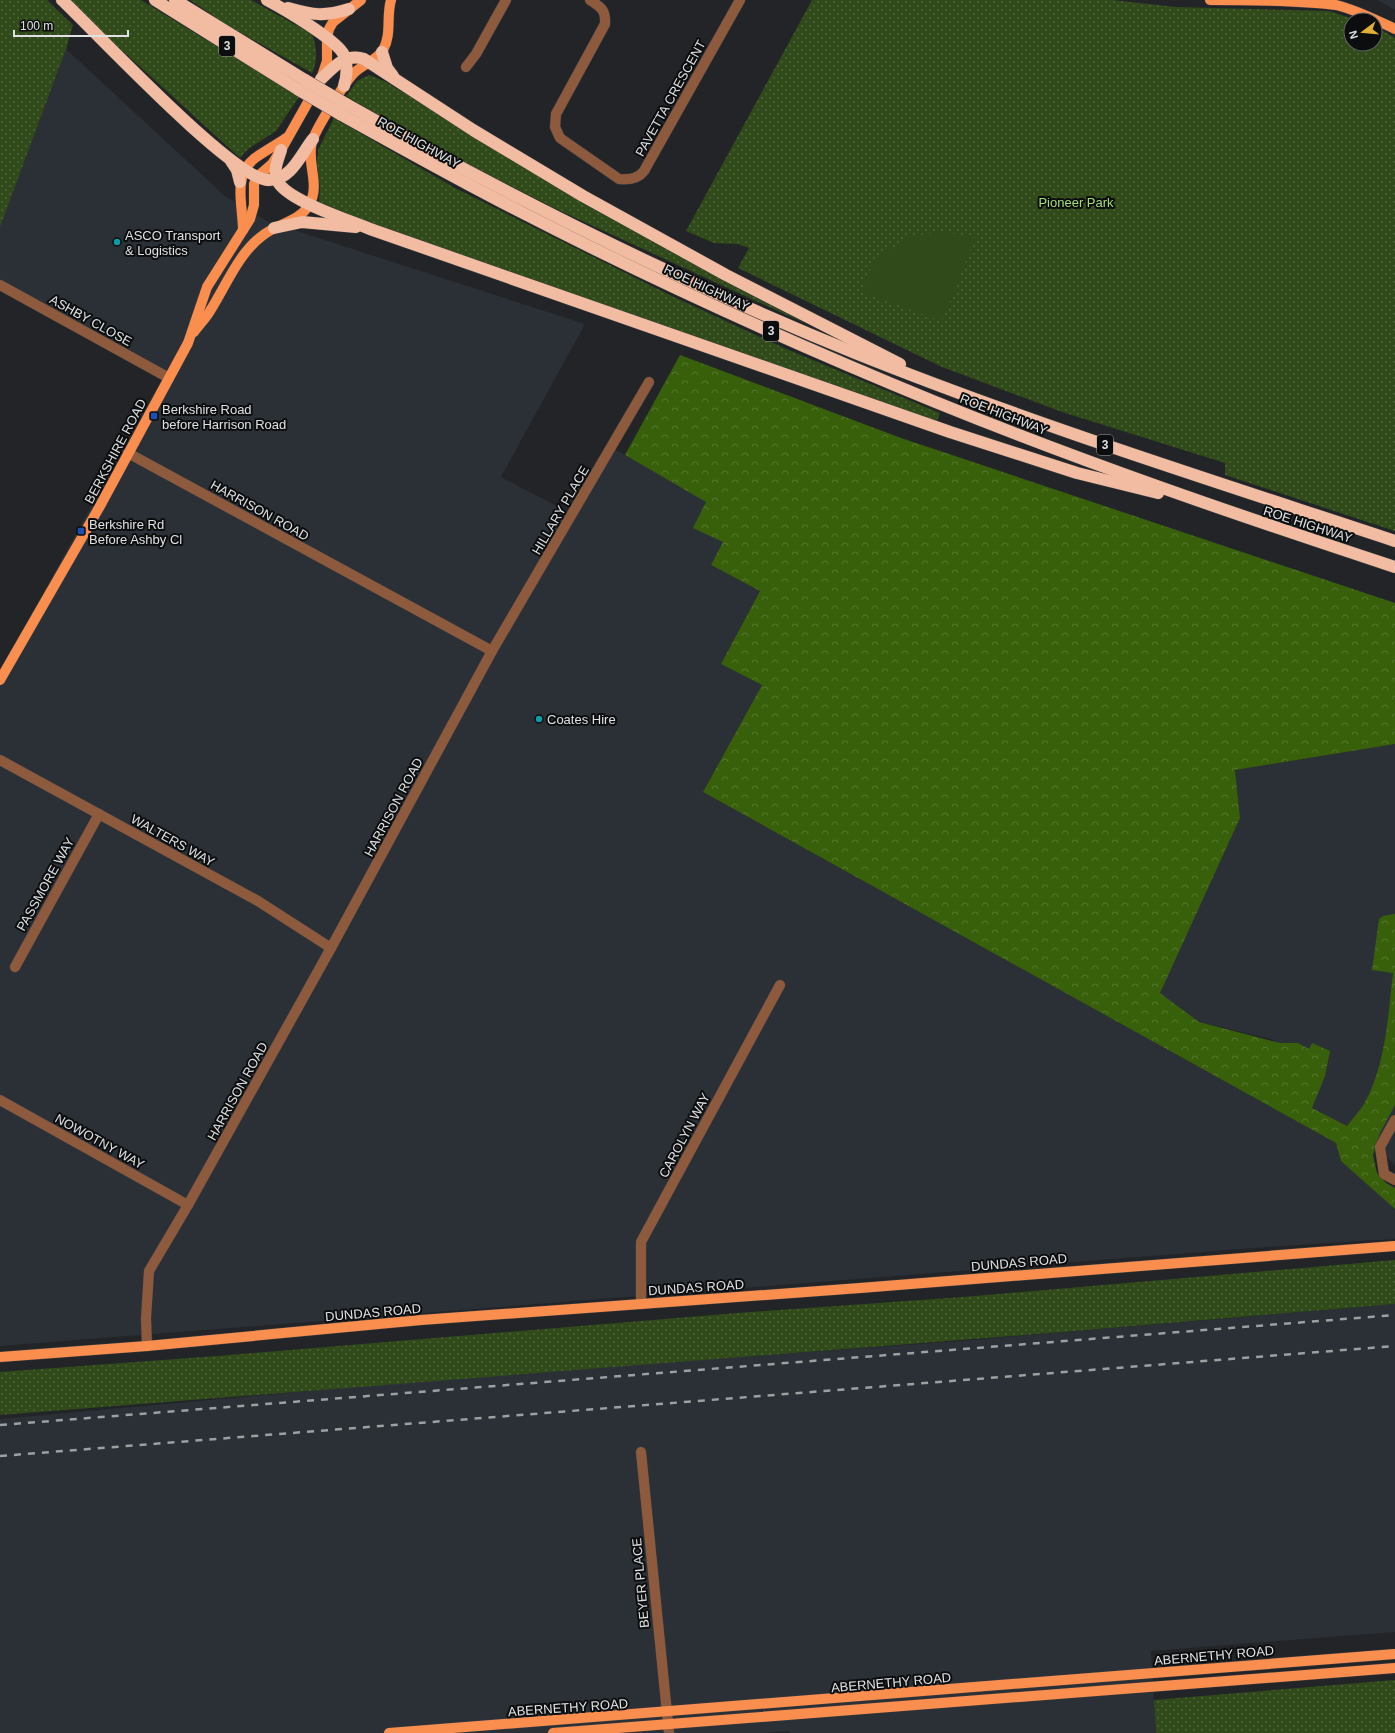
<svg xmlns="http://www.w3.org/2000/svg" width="1395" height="1733" font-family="Arial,sans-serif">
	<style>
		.built { fill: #2a3036 }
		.grass { fill: url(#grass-dots) }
		.forest { fill: url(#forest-crowns) }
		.garden { fill: #304a1a }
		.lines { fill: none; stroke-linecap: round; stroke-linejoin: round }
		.minor-casing { stroke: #3c3e41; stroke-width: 11 }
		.major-casing { stroke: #3c3e41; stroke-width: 11 }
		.highway-casing { stroke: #3c3e41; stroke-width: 13 }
		.minor { stroke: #8e5a3e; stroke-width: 10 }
		.major { stroke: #f98e4f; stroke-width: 10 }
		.highway { stroke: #f1bca1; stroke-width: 12 }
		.rail { stroke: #9d9fa1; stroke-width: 2.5; stroke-dasharray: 7 7; stroke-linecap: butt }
		.highway-bridge-casing { stroke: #3c3e41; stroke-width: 13; stroke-linecap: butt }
		.highway-bridge { stroke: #f1bca1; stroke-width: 12 }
		.culture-dot { fill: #0f9aa8; stroke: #0c0d0e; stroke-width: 1.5 }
		.transit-dot { fill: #1a4fb4; stroke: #0c0d0e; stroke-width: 1.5 }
		.labels { text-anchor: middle; stroke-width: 4; stroke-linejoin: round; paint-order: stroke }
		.shield { fill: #0c0d0e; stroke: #a0a1a2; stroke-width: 1 }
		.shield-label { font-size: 12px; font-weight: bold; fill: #dfe1e2 }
		.street-label { font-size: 13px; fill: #dfe1e2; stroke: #0c0d0e }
		.park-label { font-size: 13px; fill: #a2dd74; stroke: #0c0d0e }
		.poi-label { font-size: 13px; fill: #dfe1e2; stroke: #0c0d0e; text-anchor: start }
	</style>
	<defs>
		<pattern id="grass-dots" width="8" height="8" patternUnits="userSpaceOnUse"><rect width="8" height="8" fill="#304a1a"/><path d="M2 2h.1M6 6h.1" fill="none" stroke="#4e643b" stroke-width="1.8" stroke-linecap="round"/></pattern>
		<pattern id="forest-crowns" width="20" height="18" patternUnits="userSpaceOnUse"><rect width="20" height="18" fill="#38600b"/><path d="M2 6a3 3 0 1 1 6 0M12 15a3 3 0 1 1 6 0" fill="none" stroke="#54762e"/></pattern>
	</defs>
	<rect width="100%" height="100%" fill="#222427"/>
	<!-- built -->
	<g class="built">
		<polygon points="1377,0 1395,0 1395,10"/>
		<polygon points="66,49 225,196 269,222 585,324 501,477 572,514 611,447 707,502 723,542 711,565 760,591 721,664 762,685 703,792 1336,1143 1341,1161 1395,1193 1395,1239 1267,1247 0,1346 0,671 164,375 0,286 0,226"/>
		<polygon points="1395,744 1395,1166 1366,1136 1312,1108 1325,1076 1271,1039 1199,1022 1159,993 1240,818 1235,770"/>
		<polygon points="1395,1304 1395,1632 1151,1651 1156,1733 790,1733 789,1731 764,1733 0,1733 0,1419 451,1378 960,1341"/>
	</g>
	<!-- grass -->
	<g class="grass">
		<polygon points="0,0 47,0 73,25 66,49 0,227"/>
		<polygon points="67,0 141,0 299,97 276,131 248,149 240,158"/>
		<path d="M190,0H251L312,34C317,47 318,61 312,73L227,25Z"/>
		<polygon points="812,0 1112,0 1176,7 1329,11 1356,20 1351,20 1351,44 1375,44 1375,26 1395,38 1395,531 1225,475 1225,463 1062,412 942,367 738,268 749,248 738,244 714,243 686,231"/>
		<polygon points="369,75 384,81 673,252 806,324 554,208 432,146 346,96 357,81"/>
		<polygon points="334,118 455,188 674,297 784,348 940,413 936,424 373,224 319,202 320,187 317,165 318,150"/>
		<polygon points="1395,1260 1395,1304 1063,1332 0,1415 0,1372 217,1356 737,1313 963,1297"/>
		<polygon points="1395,1680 1395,1733 1156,1733 1154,1700"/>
	</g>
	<!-- forest -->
	<path class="forest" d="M680,355L901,438L1395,603V744L1235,770L1240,818L1160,993L1199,1022L1280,1043H1298L1309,1049L1312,1043L1330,1051L1325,1076L1312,1108L1347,1126C1352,1119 1359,1112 1364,1104C1386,1065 1388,1016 1393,973L1372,970L1379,919L1383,916L1395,914V1105L1380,1133L1373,1155L1377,1173L1386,1183L1395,1188V1209L1341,1161L1336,1143L703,792L762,685L721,664L760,591L711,565L723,542L693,528L706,502L625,455Z"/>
	<!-- garden -->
	<polygon class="garden" points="945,232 975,238 944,317 939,320 861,292 871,268 887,251 912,236"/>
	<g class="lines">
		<!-- minor casing -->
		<g class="minor-casing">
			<g id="minor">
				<path d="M590,0C601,7 606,10 605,24L556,114L555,127L560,138L619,179C628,180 638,179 644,171L740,0"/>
				<polyline points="466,67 476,54 506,0"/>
				<polyline points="0,285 169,378"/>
				<polyline points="128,453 492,651 331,948 188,1205 149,1271 146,1318 147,1346"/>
				<polyline points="492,651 649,382"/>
				<polyline points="0,760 258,901 331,948"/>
				<polyline points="15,967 99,814"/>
				<polyline points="0,1100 188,1205"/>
				<polyline points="1395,1120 1380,1147 1384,1174 1395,1180"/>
				<polyline points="641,1304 641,1242 780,985"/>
				<polyline points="641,1452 669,1733"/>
			</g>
		</g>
		<!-- major casing -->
		<g class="major-casing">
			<g id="major">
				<path d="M1210,0C1249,0 1298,0 1336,5C1357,10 1376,20 1395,29"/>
				<path d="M243,230C243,205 232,176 255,158C265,151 276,145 286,138"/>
				<path d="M194,332C199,325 206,318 210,311C226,286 238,254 262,236C276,224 299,222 309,205C321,185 306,163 312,142C315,130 345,82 354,73C362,65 377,60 383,50C392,34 386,17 391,0"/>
				<polyline points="0,680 100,506 188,343 207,287 250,219 254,205 254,184 257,177 272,164 281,150 321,79 327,61 327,38 329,29 333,22 361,0"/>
				<polyline points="0,1357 147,1346 421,1320 860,1288 1395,1246"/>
				<polyline points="389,1733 1395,1654"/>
				<polyline points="553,1733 1395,1668"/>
			</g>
		</g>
		<!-- highway casing -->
		<g class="highway-casing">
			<g id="highway">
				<path d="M62,0C95,31 233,179 268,180C291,181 301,154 313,139"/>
				<polyline points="155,0 299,90"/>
				<polyline points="175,0 305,80"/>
				<path d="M267,0C284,9 337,40 344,55C348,65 347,76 344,86"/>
				<path d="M288,8C313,15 324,17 349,9"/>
				<polyline points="382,52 387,68 393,76"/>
				<path d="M321,79C334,67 345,53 364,59L473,130L583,196L726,275L900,364"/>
				<path d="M346,104C510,197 680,282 855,353C1032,424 1214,481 1395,541"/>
				<path d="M340,114C401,148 462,182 523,213C657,282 794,344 933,401C1085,463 1240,516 1395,567"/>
				<path d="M281,150C278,160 273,170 277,180C285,200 349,220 370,229L950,432L1077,473L1158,493"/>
				<polyline points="231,161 237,170 240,182"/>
				<polyline points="274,228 302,222 356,227"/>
			</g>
		</g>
		<!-- minor -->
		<use href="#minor" class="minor"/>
		<!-- major -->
		<use href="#major" class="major"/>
		<!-- highway -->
		<use href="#highway" class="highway"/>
		<!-- rail -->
		<g class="rail">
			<polyline points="0,1425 1395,1315"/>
			<polyline points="0,1456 1395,1346"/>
		</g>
		<!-- highway-bridge casing -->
		<g class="highway-bridge-casing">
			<g id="highway-bridge">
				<polyline points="305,80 346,104"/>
				<polyline points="299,90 340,114"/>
			</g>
		</g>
		<!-- highway-bridge -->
		<use href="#highway-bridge" class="highway-bridge"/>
	</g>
	<!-- markers -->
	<g class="culture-dot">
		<circle cx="117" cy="242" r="4"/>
		<circle cx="539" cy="719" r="4"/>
	</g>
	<g class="transit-dot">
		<rect x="150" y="412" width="8" height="8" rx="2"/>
		<rect x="77" y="527" width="8" height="8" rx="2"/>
	</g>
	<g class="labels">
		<!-- shield labels -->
		<g class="shield">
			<rect x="219" y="36" width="16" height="20" rx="3"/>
			<rect x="763" y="321" width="16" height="20" rx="3"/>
			<rect x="1097" y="435" width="16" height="20" rx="3"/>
		</g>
		<g class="shield-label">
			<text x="227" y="50">3</text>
			<text x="771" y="335">3</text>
			<text x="1105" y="449">3</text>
		</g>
		<!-- street labels -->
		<g class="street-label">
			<text transform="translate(670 98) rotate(-61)" y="5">PAVETTA CRESCENT</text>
			<text transform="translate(419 142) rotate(29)" y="5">ROE HIGHWAY</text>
			<text transform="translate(707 287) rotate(25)" y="5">ROE HIGHWAY</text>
			<text transform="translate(91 320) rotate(29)" y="5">ASHBY CLOSE</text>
			<text transform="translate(1004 414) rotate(21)" y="5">ROE HIGHWAY</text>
			<text transform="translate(115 451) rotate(-62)" y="5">BERKSHIRE ROAD</text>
			<text transform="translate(260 510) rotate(29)" y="5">HARRISON ROAD</text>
			<text transform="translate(560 510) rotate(-60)" y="5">HILLARY PLACE</text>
			<text transform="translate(1308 524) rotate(18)" y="5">ROE HIGHWAY</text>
			<text transform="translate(393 807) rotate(-62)" y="5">HARRISON ROAD</text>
			<text transform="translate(173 840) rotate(29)" y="5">WALTERS WAY</text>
			<text transform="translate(45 884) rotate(-61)" y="5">PASSMORE WAY</text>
			<text transform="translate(237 1091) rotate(-61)" y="5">HARRISON ROAD</text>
			<text transform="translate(684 1135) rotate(-62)" y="5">CAROLYN WAY</text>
			<text transform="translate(100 1141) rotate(29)" y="5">NOWOTNY WAY</text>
			<text transform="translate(1019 1262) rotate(-5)" y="5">DUNDAS ROAD</text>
			<text transform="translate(696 1287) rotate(-4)" y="5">DUNDAS ROAD</text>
			<text transform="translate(373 1312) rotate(-5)" y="5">DUNDAS ROAD</text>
			<text transform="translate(640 1583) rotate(-95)" y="5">BEYER PLACE</text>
			<text transform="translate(1214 1655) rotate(-5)" y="5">ABERNETHY ROAD</text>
			<text transform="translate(891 1682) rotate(-5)" y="5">ABERNETHY ROAD</text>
			<text transform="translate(568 1707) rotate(-4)" y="5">ABERNETHY ROAD</text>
		</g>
		<!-- park labels -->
		<g class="park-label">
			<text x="1076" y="207">Pioneer Park</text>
		</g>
		<!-- poi labels -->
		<g class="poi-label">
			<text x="125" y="240">ASCO Transport<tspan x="125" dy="15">&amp; Logistics</tspan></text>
			<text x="162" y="414">Berkshire Road<tspan x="162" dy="15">before Harrison Road</tspan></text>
			<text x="89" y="529">Berkshire Rd<tspan x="89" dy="15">Before Ashby Cl</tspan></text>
			<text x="547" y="724">Coates Hire</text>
		</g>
	</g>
	<!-- north arrow -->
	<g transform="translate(1363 32) rotate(254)"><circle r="19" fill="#0c0d0e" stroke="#606263"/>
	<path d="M0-3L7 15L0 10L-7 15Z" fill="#e0b034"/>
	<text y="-6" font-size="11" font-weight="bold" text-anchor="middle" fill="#dfe1e2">N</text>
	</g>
	<!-- scale -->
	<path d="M14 30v6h114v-6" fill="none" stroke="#dfe1e2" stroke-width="2"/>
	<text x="20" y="30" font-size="12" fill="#dfe1e2" stroke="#0c0d0e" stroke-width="3" paint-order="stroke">100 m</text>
</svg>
